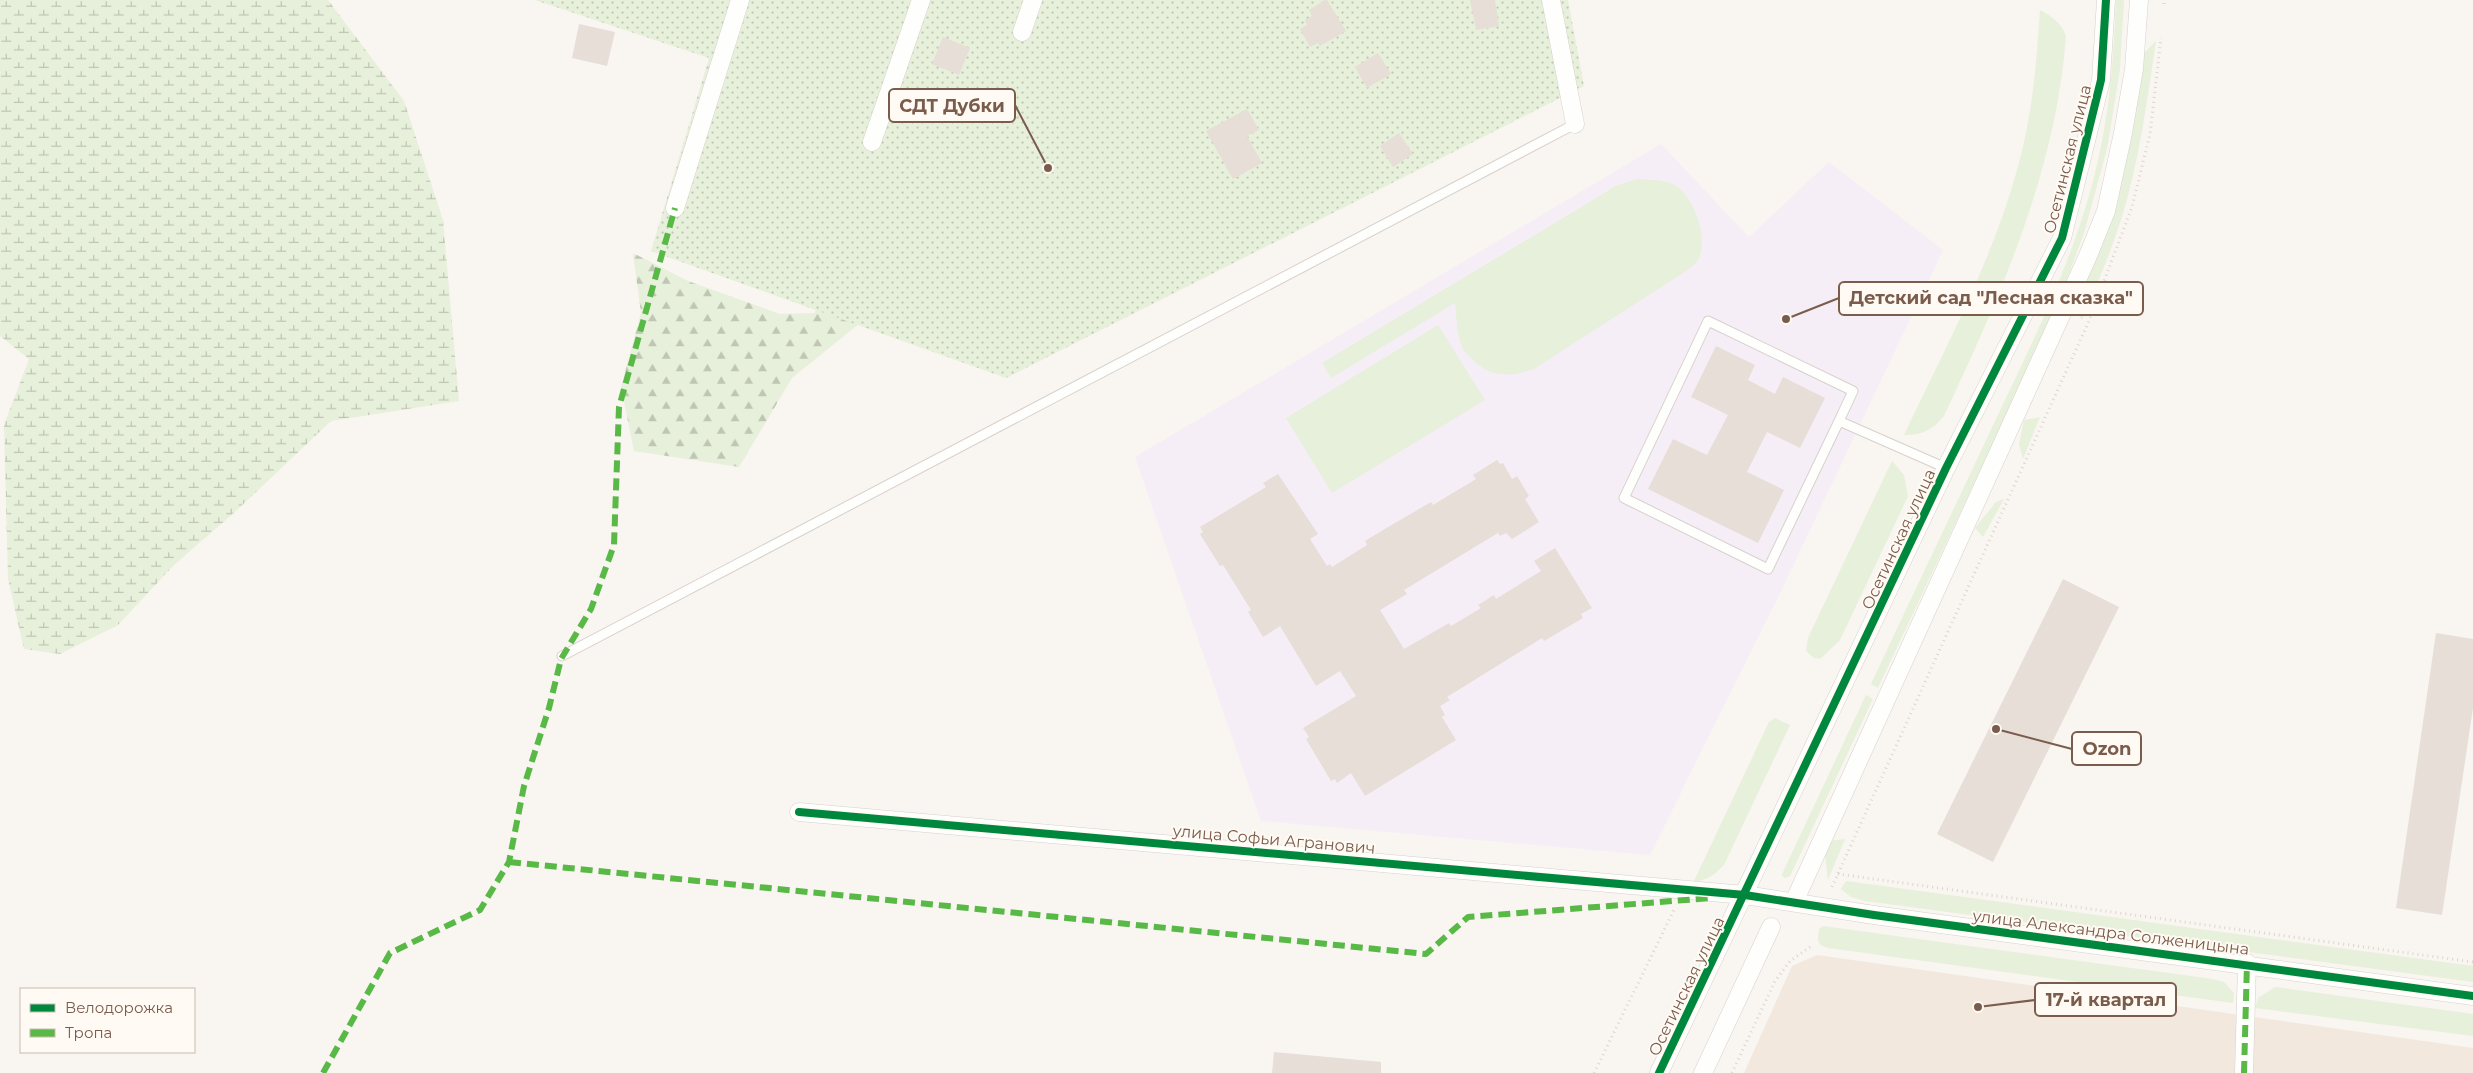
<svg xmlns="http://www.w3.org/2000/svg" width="2473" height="1073" font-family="Montserrat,sans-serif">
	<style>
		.residential { fill: #f2e8de }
		.education { fill: #f6eef6 }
		.grass { fill: #e7f0db }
		.forest { fill: url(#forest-firs) }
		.wetland { fill: url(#wetland-marsh) }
		.park { fill: url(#park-dots) }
		.building { fill: #e6ded7 }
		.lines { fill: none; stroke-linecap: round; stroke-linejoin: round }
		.lane-casing { stroke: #d7d1cb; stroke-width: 11 }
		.street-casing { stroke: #d7d1cb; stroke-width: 19 }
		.path { stroke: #dcd5d0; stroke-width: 3; stroke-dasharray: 1 4; stroke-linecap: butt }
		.lane { stroke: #fefefd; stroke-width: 9 }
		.street { stroke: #fefefd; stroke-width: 18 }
		.quiet { stroke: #58b947; stroke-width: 6; stroke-dasharray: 12 6; stroke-linecap: butt }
		.cycleway-casing { stroke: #fffaf3; stroke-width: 11 }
		.cycleway { stroke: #00873e; stroke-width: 8 }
		.labels { text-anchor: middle; stroke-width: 4; stroke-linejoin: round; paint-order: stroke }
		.street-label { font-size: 16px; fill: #7a5c4d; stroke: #fffaf3 }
		.leader { fill: none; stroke: #7a5c4d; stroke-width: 2 }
		.callout-dot { fill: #7a5c4d; stroke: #fffaf3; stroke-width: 2 }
		.callout { fill: #fffaf3; stroke: #7a5c4d; stroke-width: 2 }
		.callout-label { font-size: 18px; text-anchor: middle; font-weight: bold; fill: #7a5c4d }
	</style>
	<defs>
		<pattern id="forest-firs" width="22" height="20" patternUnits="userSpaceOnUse" patternTransform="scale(1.25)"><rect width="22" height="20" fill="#e7f0db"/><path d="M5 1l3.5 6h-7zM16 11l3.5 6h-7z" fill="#c0c6b4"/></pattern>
		<pattern id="wetland-marsh" width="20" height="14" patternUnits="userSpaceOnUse" patternTransform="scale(1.25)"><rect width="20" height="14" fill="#e7f0db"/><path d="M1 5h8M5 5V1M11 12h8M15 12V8" fill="none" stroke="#c0c6b4"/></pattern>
		<pattern id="park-dots" width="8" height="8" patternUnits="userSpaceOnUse" patternTransform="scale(1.25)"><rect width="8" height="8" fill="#e7f0db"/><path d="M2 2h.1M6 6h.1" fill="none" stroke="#c0c6b4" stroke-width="1.8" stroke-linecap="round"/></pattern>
	</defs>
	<rect width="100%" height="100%" fill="#f9f5f0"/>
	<!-- residential -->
	<polygon class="residential" points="1817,955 2473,1048 2473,1073 1744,1073 1792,966"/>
	<!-- education -->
	<polygon class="education" points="1661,144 1749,237 1829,162 1943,250 1783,587 1650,855 1261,821 1135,457"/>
	<!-- grass -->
	<g class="grass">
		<path d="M2116,0H2124L2120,69L2107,149L2084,233L2056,309L1878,688L1871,684C1912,596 1954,509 1995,421C2037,333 2082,243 2101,146C2111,98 2114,49 2116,0Z"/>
		<path d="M2040,10C2051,16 2062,23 2066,36C2056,171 2001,294 1944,416C1932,430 1923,435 1904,435C1949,340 2001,245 2024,142C2034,98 2037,54 2040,10Z"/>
		<path d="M2156,41C2147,102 2139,162 2121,220C2110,254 2096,287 2082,320L2072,307L2140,64L2145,52Z"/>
		<path d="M1637,179C1648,180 1661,179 1672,184C1693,192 1710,240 1698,260C1695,265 1688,269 1683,273L1534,369C1512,377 1490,378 1473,360C1470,357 1465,353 1463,349C1456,335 1457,318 1455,303L1331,378L1322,363L1616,186Z"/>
		<polygon points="1438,325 1485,400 1332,493 1286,418"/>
		<polygon points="2040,417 2023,459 2019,444 2024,420"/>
		<polygon points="1892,461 1904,475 1908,496 1840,640 1820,659 1814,658 1806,651 1808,638"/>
		<polygon points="2004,499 1983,537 1975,528 1996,502"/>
		<polygon points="1866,695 1873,699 1790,876 1785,878 1782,876 1783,872"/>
		<path d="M1775,718L1790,725L1724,865C1714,875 1707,881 1694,881L1769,722Z"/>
		<polygon points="1845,839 1828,880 1825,855 1829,841"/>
		<polygon points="1846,881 2473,966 2473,982 1865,901 1851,897 1841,889"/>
		<polygon points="1823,926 2213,979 2224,982 2234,993 2233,1003 1828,948 1820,945 1818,940 1819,929"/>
		<polygon points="2275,987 2473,1014 2473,1036 2255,1008 2258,998"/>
	</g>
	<!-- forest -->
	<polygon class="forest" points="633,253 688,281 780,314 815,313 817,277 865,319 792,378 739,467 634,451 621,387 641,313"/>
	<!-- wetland -->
	<polygon class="wetland" points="0,0 328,0 404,101 443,220 459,401 331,421 236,511 174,565 118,625 60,654 24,649 8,579 4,425 29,359 0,336"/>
	<!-- park -->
	<polygon class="park" points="535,0 1568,0 1584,86 1006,378 651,251 709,58"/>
	<!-- building -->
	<g class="building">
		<polygon points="1325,0 1327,0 1346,31 1320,46 1318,43 1310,47 1300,29 1307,25 1305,20 1312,16 1309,10"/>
		<polygon points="1470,0 1495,0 1499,26 1476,30"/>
		<polygon points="579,24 615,32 607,66 572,58"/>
		<polygon points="943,37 970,48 959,75 932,64"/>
		<polygon points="1378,53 1391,74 1367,88 1355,67"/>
		<polygon points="1247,109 1259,130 1247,136 1262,163 1233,179 1206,131"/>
		<polygon points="1399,133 1413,154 1393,167 1380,146"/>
		<polygon points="1716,346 1755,365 1748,380 1775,394 1783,377 1825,398 1800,448 1767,432 1747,472 1784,490 1758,543 1648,489 1673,439 1707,455 1728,415 1691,397"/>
		<polygon points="1497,460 1500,464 1503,463 1512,479 1517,476 1529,496 1525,499 1539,522 1512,539 1506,533 1500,536 1498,533 1404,590 1407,594 1380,610 1404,649 1449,623 1451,626 1481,608 1478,605 1494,595 1496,599 1541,571 1534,561 1555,548 1592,608 1581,614 1583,618 1544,641 1542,638 1447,697 1450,700 1440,706 1445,715 1442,717 1456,740 1365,796 1351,773 1337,783 1335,779 1331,781 1306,739 1309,737 1303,728 1356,696 1340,671 1316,686 1280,626 1263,637 1248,612 1251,610 1223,565 1220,566 1200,534 1203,532 1200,527 1266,487 1263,483 1278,474 1318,534 1310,539 1327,566 1330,564 1332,567 1367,545 1365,541 1383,530 1431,502 1433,505 1476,479 1473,475"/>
		<polygon points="2063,579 2119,607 1993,862 1937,834"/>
		<polygon points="2436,633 2473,639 2473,708 2442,915 2396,908"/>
		<polygon points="1274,1052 1381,1062 1381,1073 1272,1073"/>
	</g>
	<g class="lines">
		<!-- lane casing -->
		<g class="lane-casing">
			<g id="lane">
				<polyline points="1839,421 1853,391 1708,321 1624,498 1768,569 1839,421 1946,468"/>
				<polyline points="562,656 1575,124"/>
			</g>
		</g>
		<!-- street casing -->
		<g class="street-casing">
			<g id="street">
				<polyline points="1551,0 1575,124"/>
				<polyline points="1022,32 1033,0"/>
				<polyline points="872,142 921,0"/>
				<polyline points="675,208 740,0"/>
				<polyline points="799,812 1745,895 1874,915 2473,996"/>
				<polyline points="1794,902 2087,258 2106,211 2123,133 2134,69 2139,0"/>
				<polyline points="1659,1073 1946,468 2062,238 2101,80 2106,0"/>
				<polyline points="1703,1073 1771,927"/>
				<polyline points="2244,1073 2247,963"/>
			</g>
		</g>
		<!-- path -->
		<g class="path">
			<polyline points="2164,4 2164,0"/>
			<polyline points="1838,874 2473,962"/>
			<polyline points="1832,887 2089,321 2132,207 2150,134 2161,38"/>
			<polyline points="1594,1073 1675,908"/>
			<polyline points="1732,1073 1775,981 1790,961 1813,945"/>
		</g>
		<!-- lane -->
		<use href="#lane" class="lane"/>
		<!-- street -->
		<use href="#street" class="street"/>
		<!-- quiet -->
		<g class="quiet">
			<polyline points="509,862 1426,954 1468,917 1711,898"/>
			<polyline points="323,1073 390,953 480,910 509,862 524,786 549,708 561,659 591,609 614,545 619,407 675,208"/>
			<polyline points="2244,1073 2247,963"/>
		</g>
		<!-- cycleway casing -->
		<g class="cycleway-casing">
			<g id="cycleway">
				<polyline points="799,812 1745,895 1874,915 2473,996"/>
				<polyline points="1659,1073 1946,468 2062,238 2101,80 2106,0"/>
			</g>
		</g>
		<!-- cycleway -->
		<use href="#cycleway" class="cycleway"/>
	</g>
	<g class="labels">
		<!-- street labels -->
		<g class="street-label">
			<text transform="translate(2067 159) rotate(-76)" y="6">Осетинская улица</text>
			<text transform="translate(1898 539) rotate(-65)" y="6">Осетинская улица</text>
			<text transform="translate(1274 839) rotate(5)" y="6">улица Софьи Агранович</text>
			<text transform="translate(2111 932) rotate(7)" y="6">улица Александра Солженицына</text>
			<text transform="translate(1686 986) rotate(-64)" y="6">Осетинская улица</text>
		</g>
	</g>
	<!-- callouts -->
	<path class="leader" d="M1048 168L1015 105M1786 319L1839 298M1996 729L2072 749M1978 1007L2035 1000"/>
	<g class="callout-dot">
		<circle cx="1048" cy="168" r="5"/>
		<circle cx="1786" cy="319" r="5"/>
		<circle cx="1996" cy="729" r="5"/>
		<circle cx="1978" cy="1007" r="5"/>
	</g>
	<g class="callout">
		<rect x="889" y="89" width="126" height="33" rx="5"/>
		<rect x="1839" y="282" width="304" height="33" rx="5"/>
		<rect x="2072" y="732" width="69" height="33" rx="5"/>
		<rect x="2035" y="983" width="141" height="33" rx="5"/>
	</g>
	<g class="callout-label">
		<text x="952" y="112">СДТ Дубки</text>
		<text x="1991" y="304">Детский сад "Лесная сказка"</text>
		<text x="2107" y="755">Ozon</text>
		<text x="2106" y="1006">17-й квартал</text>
	</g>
	<!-- legend -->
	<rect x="20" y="988" width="175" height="65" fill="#fffaf3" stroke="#cabbb1"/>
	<rect x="30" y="1004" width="25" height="8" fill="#00873e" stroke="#cabbb1"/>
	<text x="65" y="1013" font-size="15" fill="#7a5c4d">Велодорожка</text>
	<rect x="30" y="1029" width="25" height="8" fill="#58b947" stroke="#cabbb1"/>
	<text x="65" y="1038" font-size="15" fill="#7a5c4d">Тропа</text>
</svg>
